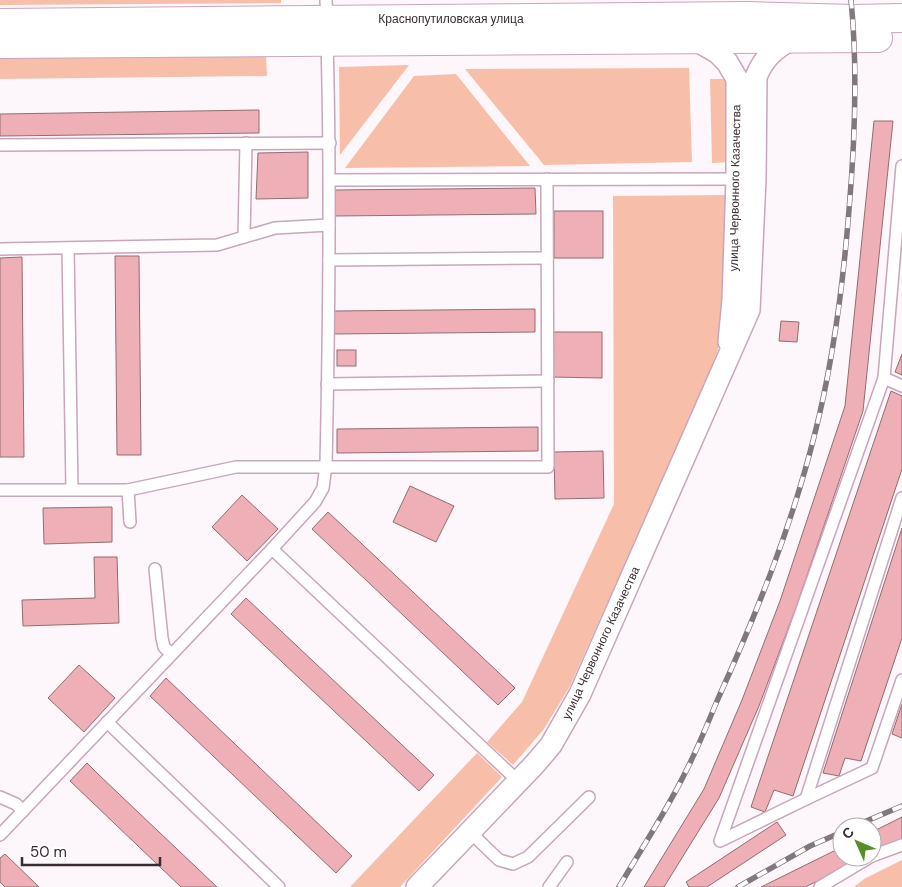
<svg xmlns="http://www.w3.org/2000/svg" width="902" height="887" font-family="'DM Sans',sans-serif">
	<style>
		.green { fill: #f7bfa9 }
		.building { fill: #efafb6; stroke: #926d71 }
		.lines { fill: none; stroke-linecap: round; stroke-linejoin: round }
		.service-casing { stroke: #c8a6bb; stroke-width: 14 }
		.minor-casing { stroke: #c8a6bb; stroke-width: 24 }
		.secondary-casing { stroke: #c8a6bb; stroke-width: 30 }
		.service { stroke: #fff; stroke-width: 11 }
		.minor { stroke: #fff; stroke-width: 21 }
		.secondary { stroke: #fff; stroke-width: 28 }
		.rail-casing { stroke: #83777e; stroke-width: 5.5 }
		.rail { stroke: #fff; stroke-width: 4; stroke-dasharray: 11; stroke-linecap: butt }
		.labels { text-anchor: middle; stroke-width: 4.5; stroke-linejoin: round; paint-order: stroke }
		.street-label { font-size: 12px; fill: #3a2c34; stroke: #fff }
	</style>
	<rect width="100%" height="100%" fill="#fdf6fa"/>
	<!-- green -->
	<g class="green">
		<polygon points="0,0 281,0 281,3 0,5"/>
		<polygon points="266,55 267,76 0,79 0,57"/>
		<polygon points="409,65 340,155 339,67"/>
		<polygon points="689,68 692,162 544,165 465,69"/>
		<polygon points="456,74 530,166 345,168 414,76"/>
		<polygon points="710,79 729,79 731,162 712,163"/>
		<polygon points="726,195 722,331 717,353 709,375 570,686 544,729 513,765 487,742 522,702 614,504 613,196"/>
		<polygon points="477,753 502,777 400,887 350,887"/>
		<polygon points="902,860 902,887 854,887 864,879"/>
	</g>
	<!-- building -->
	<g class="building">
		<polygon points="259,110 259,133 0,136 0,114"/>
		<polygon points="874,121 893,121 863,411 797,605 759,706 719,798 664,887 644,887 704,789 742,700 780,601 845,406"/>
		<polygon points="308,152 308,198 256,199 258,153"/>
		<polygon points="535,188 536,214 335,216 335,190"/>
		<rect x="554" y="211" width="49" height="47"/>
		<polygon points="115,256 139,256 141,455 117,455"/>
		<polygon points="22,257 24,457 0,457 0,258"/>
		<polygon points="535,309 535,332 334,334 334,311"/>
		<polygon points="781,321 799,322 797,342 779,341"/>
		<polygon points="553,332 602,332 602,378 552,377"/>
		<rect x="337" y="350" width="19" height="16"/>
		<polygon points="902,354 902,375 895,372"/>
		<polygon points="891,391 902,396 902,469 793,796 774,790 765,812 751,807"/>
		<polygon points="538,427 538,451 337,453 337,429"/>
		<polygon points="603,451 604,498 555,499 554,452"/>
		<polygon points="410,486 454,506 436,542 393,522"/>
		<polygon points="242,495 278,529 247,561 212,527"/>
		<polygon points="112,507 112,542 44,544 43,508"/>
		<polygon points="328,512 515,688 498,705 312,529"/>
		<polygon points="902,528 902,638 861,761 845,758 839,776 823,773"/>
		<polygon points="94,557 117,557 119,623 23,626 22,600 95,598"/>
		<polygon points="246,598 434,775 419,791 231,614"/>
		<polygon points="79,665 115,698 84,732 48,698"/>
		<polygon points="166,678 352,856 336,873 150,696"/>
		<polygon points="902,704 902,738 892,734"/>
		<polygon points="87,763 99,775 217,887 181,887 70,781"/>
		<polygon points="902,817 902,841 872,855 872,832"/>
		<polygon points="777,822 786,835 707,887 689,887 686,882"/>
		<polygon points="842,847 842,857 868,857 805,887 761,887"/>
		<polygon points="5,854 39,887 5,887 0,882 0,858"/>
	</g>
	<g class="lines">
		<!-- service casing -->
		<g class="service-casing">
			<g id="service">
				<polyline points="326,0 327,19"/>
				<polyline points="0,145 330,143"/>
				<polyline points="330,180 740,179"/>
				<polyline points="244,237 246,143"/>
				<polyline points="68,248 72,489"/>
				<polyline points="0,249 217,245 275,228 329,225"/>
				<polyline points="329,260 547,258"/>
				<polyline points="884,378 902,166"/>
				<polyline points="327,384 548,381"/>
				<polyline points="902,386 884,378 720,841 806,799 902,498"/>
				<polyline points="0,490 128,490 236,467 548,467 547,179"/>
				<polyline points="128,490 130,522"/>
				<polyline points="272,549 519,782"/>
				<polyline points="155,569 162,638 164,647 171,654"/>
				<polyline points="107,722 279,887"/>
				<polyline points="0,797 16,804 23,811"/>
				<polyline points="806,799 872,768 902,680"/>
				<polyline points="470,832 499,860 513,864 528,857 589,797"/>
				<path d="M0,835L272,549L315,502L323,488L326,465C329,324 331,183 327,42"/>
				<polyline points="872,856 902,845"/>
				<polyline points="549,887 567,862"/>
				<polyline points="820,887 870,857"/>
			</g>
		</g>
		<!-- minor casing -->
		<g class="minor-casing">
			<g id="minor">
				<polyline points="694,39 718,53 727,62 737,79 737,179 733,300 729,342"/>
				<path d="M417,887L534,765L551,745L580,694L749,310L755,179L756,77C764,57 775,48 794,38"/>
			</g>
		</g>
		<!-- secondary casing -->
		<g class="secondary-casing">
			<g id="secondary">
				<polyline points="0,23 747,16 853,19 902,18"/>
				<polyline points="0,44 878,38"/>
			</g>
		</g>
		<!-- service -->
		<use href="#service" class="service"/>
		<!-- minor -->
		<use href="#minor" class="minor"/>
		<!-- secondary -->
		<use href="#secondary" class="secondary"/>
		<!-- rail casing -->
		<g class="rail-casing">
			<g id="rail">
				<polyline points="852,827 902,806"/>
				<path d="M619,887C641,849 666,812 685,773C697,750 707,725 717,701C756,615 791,528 814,437C833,363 843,286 849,210C855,140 858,70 851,0"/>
				<polyline points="738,887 810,846 842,832"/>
			</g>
		</g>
		<!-- rail -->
		<use href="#rail" class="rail"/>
	</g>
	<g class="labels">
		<!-- street labels -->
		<g class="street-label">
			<text x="451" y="23">Краснопутиловская улица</text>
			<text transform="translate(735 188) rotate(-89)" y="4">улица Червонного Казачества</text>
			<text transform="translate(601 643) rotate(-65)" y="4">улица Червонного Казачества</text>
		</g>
	</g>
	<!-- north arrow -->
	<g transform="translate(857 842) rotate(315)"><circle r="24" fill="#ffffff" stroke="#b0abae"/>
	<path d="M0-4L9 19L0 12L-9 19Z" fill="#578e28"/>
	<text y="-8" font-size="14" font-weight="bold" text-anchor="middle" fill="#3a2c34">С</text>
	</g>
	<!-- scale -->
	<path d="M22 857v8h138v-8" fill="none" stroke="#3a2c34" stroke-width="2.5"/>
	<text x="30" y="857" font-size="15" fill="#3a2c34" stroke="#ffffff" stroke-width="4" paint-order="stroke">50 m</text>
</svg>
